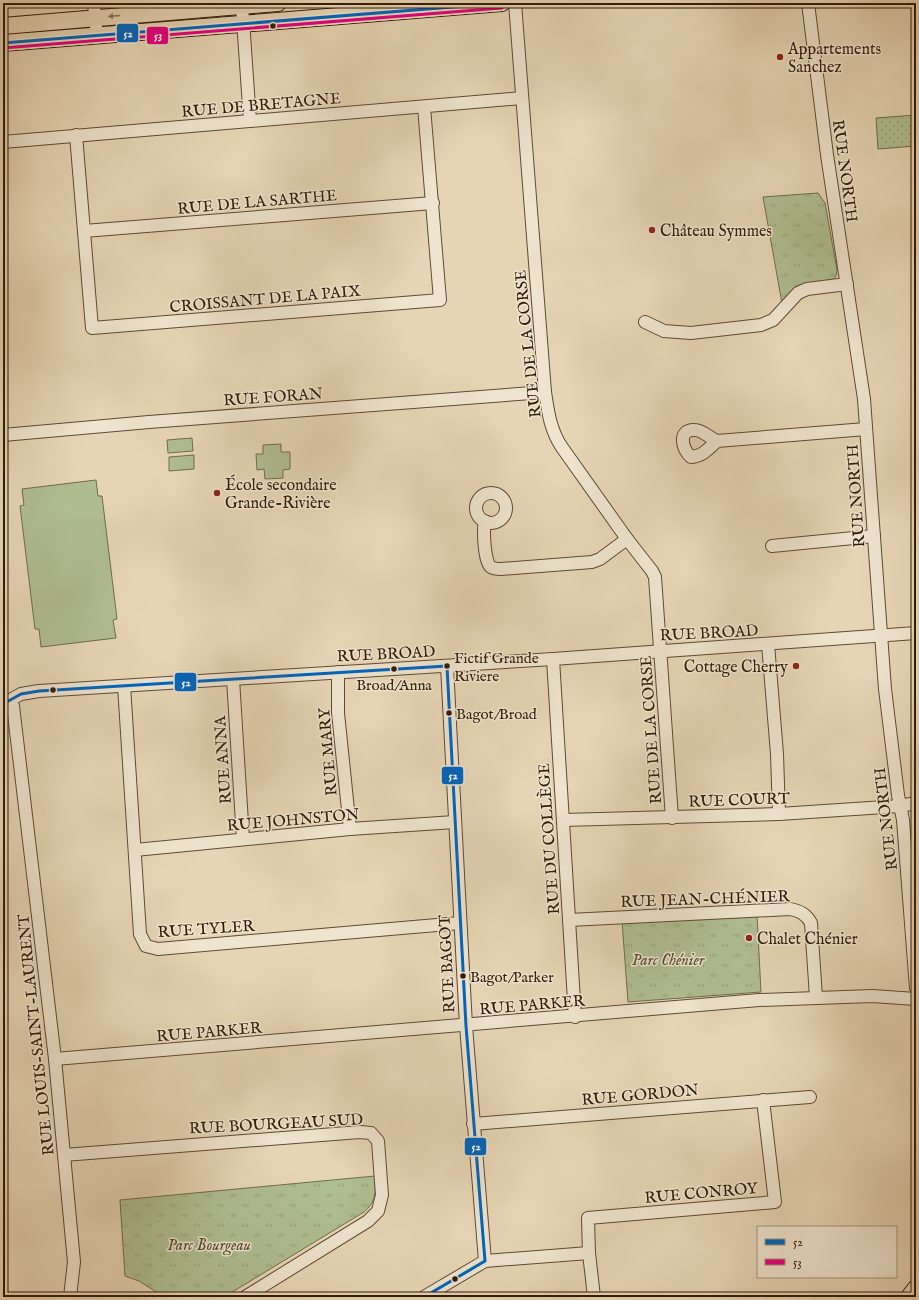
<svg xmlns="http://www.w3.org/2000/svg" width="919" height="1300" font-family="'IM FELL English',serif">
	<style>
		.grass { fill: url(#grass-dots); stroke: #706c4d }
		.park { fill: url(#park-tufts); stroke: #706c4d }
		.pitch { fill: #afbe92; stroke: #706c4d }
		.lines { fill: none; stroke-linecap: round; stroke-linejoin: round }
		.minor-casing { stroke: #5f4a33; stroke-width: 14 }
		.major-casing { stroke: #321b08; stroke-width: 18 }
		.minor { stroke: #efe4cf; stroke-width: 12 }
		.major { stroke: #e6d5b5; stroke-width: 16 }
		.bus-1-casing { stroke: #efe4cf; stroke-width: 6 }
		.bus-2-casing { stroke: #efe4cf; stroke-width: 6 }
		.bus-1 { stroke: #0065bd; stroke-width: 3 }
		.bus-2 { stroke: #e5007d; stroke-width: 3 }
		.oneway { fill: #8c785e }
		.bus-dot { fill: #321b08; stroke: #efe4cf; stroke-width: 1.5 }
		.poi-dot { fill: #8f2418; stroke: #efe4cf; stroke-width: 1.5 }
		.labels { text-anchor: middle; stroke-width: 3; stroke-linejoin: round; paint-order: stroke }
		.bus-label { font-size: 15px; fill: #321b08; stroke: #efe4cf; text-anchor: start }
		.poi-label { font-size: 16px; fill: #321b08; stroke: #efe4cf; text-anchor: start }
		.street-label { font-size: 16px; fill: #321b08; stroke: #efe4cf }
		.park-label { font-size: 16px; font-style: italic; fill: #584c31; stroke: #efe4cf }
		.line-badge { stroke: #efe4cf; stroke-width: 1.5 }
		.badge-label { font-size: 11px; text-anchor: middle; font-weight: bold; fill: #fff }
	</style>
	<defs>
		<pattern id="grass-dots" width="8" height="8" patternUnits="userSpaceOnUse"><rect width="8" height="8" fill="#afbe92"/><path d="M2 2h.1M6 6h.1" fill="none" stroke="#97a37c" stroke-width="1.8" stroke-linecap="round"/></pattern>
		<pattern id="park-tufts" width="24" height="20" patternUnits="userSpaceOnUse"><rect width="24" height="20" fill="#afbe92"/><path d="M3 7l-1-3M5 7V3M7 7l1-3M15 17l-1-3M17 17v-4M19 17l1-3" fill="none" stroke="#97a37c"/></pattern>
	</defs>
	<rect width="100%" height="100%" fill="#e6d5b5"/>
	<filter id="stains"><feTurbulence type="fractalNoise" baseFrequency=".005" numOctaves="4"/><feColorMatrix values="0 0 0 0 .2 0 0 0 0 .09 0 0 0 0 .02 0 0 0 .5 -.17"/></filter>
	<radialGradient id="worn" r=".72"><stop offset=".6" stop-color="#630" stop-opacity="0"/><stop offset="1" stop-color="#630" stop-opacity=".3"/></radialGradient>
	<!-- grass -->
	<polygon class="grass" points="916,115 916,146 878,149 876,118"/>
	<!-- park -->
	<g class="park">
		<polygon points="818,193 825,203 837,270 836,276 832,281 782,303 763,197"/>
		<polygon points="757,915 761,992 628,1002 622,921"/>
		<path d="M375,1176C376,1192 376,1202 364,1212L224,1297H164L139,1281L125,1276L120,1200Z"/>
	</g>
	<!-- pitch -->
	<g class="pitch">
		<polygon points="192,438 193,451 168,453 167,440"/>
		<polygon points="281,444 281,452 290,452 290,469 283,470 283,478 265,479 264,469 257,470 256,454 263,454 263,445"/>
		<polygon points="194,455 194,469 169,471 169,457"/>
		<polygon points="96,480 98,496 102,496 117,619 113,620 116,638 41,647 39,629 35,629 20,506 24,505 22,489"/>
	</g>
	<g class="lines">
		<!-- minor casing -->
		<g class="minor-casing">
			<g id="minor">
				<polyline points="94,3 96,26"/>
				<path d="M515,3L545,392C548,411 550,429 561,446L627,539L652,571L655,577L672,818"/>
				<polyline points="808,3 827,155 864,399 885,689 898,795 903,820 916,988"/>
				<polyline points="242,6 250,121"/>
				<polyline points="76,135 92,328 440,300 424,107"/>
				<polyline points="3,142 522,98"/>
				<polyline points="84,231 433,203"/>
				<polyline points="645,322 664,331 691,333 761,325 773,320 798,293 807,289 847,284"/>
				<polyline points="3,435 149,422 545,392"/>
				<path d="M717,441C708,449 703,456 691,457C682,450 677,429 695,430C702,430 710,438 717,441L866,429"/>
				<circle cx="491" cy="508" r="15"/>
				<path d="M485,521C483,530 484,562 491,567C494,569 498,569 501,569L592,562L600,559L627,539"/>
				<polyline points="772,546 874,536"/>
				<polyline points="768,644 777,754 779,814"/>
				<polyline points="553,659 575,1017"/>
				<polyline points="447,666 466,1026 485,1261"/>
				<polyline points="338,672 338,713 350,829"/>
				<polyline points="233,679 243,839"/>
				<polyline points="124,686 140,934 146,946 158,949 460,923"/>
				<polyline points="8,700 13,706 55,1059 74,1262 70,1297"/>
				<polyline points="3,704 21,694 39,691 553,659 916,633"/>
				<polyline points="563,820 779,814 900,806 916,803"/>
				<polyline points="135,850 350,829 455,822"/>
				<path d="M569,920L790,909C800,911 806,914 811,923L816,997"/>
				<polyline points="55,1059 759,1000 872,996 916,999"/>
				<polyline points="473,1124 810,1097"/>
				<polyline points="64,1155 360,1132 371,1133 378,1141 382,1195 378,1211 368,1221 245,1297"/>
				<polyline points="424,1297 485,1261 589,1253"/>
				<polyline points="594,1297 589,1253 588,1218 775,1202 763,1100"/>
			</g>
		</g>
		<!-- major casing -->
		<g class="major-casing">
			<g id="major">
				<polyline points="3,26 278,3"/>
				<polyline points="3,43 502,3"/>
				<polyline points="909,1297 916,1288"/>
			</g>
		</g>
		<!-- minor -->
		<use href="#minor" class="minor"/>
		<!-- major -->
		<use href="#major" class="major"/>
		<!-- bus-1 casing -->
		<g class="bus-1-casing">
			<g id="bus-1">
				<polyline points="3,43 502,3"/>
				<polyline points="3,704 21,694 39,691 447,666 466,1026 485,1261 424,1297"/>
			</g>
		</g>
		<!-- bus-2 casing -->
		<g class="bus-2-casing">
			<polyline id="bus-2" points="3,48 502,8"/>
		</g>
		<!-- bus-1 -->
		<use href="#bus-1" class="bus-1"/>
		<!-- bus-2 -->
		<use href="#bus-2" class="bus-2"/>
	</g>
	<!-- one-way arrows -->
	<defs><path id="oneway-solid" d="M-6-.8H1V-3.2L6.5 0L1 3.2V.8H-6Z"/></defs>
	<use class="oneway" href="#oneway-solid" transform="translate(114 16) rotate(175)"/>
	<!-- markers -->
	<g class="bus-dot">
		<circle cx="273" cy="26" r="3.5"/>
		<circle cx="447" cy="666" r="3.5"/>
		<circle cx="394" cy="669" r="3.5"/>
		<circle cx="53" cy="690" r="3.5"/>
		<circle cx="449" cy="713" r="3.5"/>
		<circle cx="463" cy="976" r="3.5"/>
		<circle cx="455" cy="1279" r="3.5"/>
	</g>
	<g class="poi-dot">
		<circle cx="780" cy="57" r="4"/>
		<circle cx="652" cy="230" r="4"/>
		<circle cx="217" cy="493" r="4"/>
		<circle cx="796" cy="666" r="4"/>
		<circle cx="749" cy="938" r="4"/>
	</g>
	<g class="labels">
		<!-- bus labels -->
		<g class="bus-label">
			<text x="454" y="663">Fictif Grande<tspan x="454" dy="18">Riviere</tspan></text>
			<text x="394" y="690" text-anchor="middle">Broad/Anna</text>
			<text x="456" y="719">Bagot/Broad</text>
			<text x="470" y="982">Bagot/Parker</text>
		</g>
		<!-- poi labels -->
		<g class="poi-label">
			<text x="788" y="54">Appartements<tspan x="788" dy="18">Sanchez</tspan></text>
			<text x="660" y="236">Château Symmes</text>
			<text x="225" y="490">École secondaire<tspan x="225" dy="18">Grande-Rivière</tspan></text>
			<text x="788" y="672" text-anchor="end">Cottage Cherry</text>
			<text x="757" y="944">Chalet Chénier</text>
		</g>
		<!-- street labels -->
		<g class="street-label">
			<text transform="translate(261 104) rotate(-5)" y="6">RUE DE BRETAGNE</text>
			<text transform="translate(846 171) rotate(82)" y="6">RUE NORTH</text>
			<text transform="translate(257 201) rotate(-5)" y="6">RUE DE LA SARTHE</text>
			<text transform="translate(265 298) rotate(-5)" y="6">CROISSANT DE LA PAIX</text>
			<text transform="translate(527 344) rotate(-96)" y="6">RUE DE LA CORSE</text>
			<text transform="translate(273 396) rotate(-4)" y="6">RUE FORAN</text>
			<text transform="translate(855 496) rotate(-94)" y="6">RUE NORTH</text>
			<text transform="translate(709 632) rotate(-3)" y="6">RUE BROAD</text>
			<text transform="translate(386 653) rotate(-3)" y="6">RUE BROAD</text>
			<text transform="translate(650 730) rotate(-94)" y="6">RUE DE LA CORSE</text>
			<text transform="translate(327 752) rotate(-95)" y="6">RUE MARY</text>
			<text transform="translate(222 760) rotate(-94)" y="6">RUE ANNA</text>
			<text transform="translate(739 799) rotate(-2)" y="6">RUE COURT</text>
			<text transform="translate(293 819) rotate(-5)" y="6">RUE JOHNSTON</text>
			<text transform="translate(885 819) rotate(-97)" y="6">RUE NORTH</text>
			<text transform="translate(548 839) rotate(-94)" y="6">RUE DU COLLÈGE</text>
			<text transform="translate(705 898) rotate(-2)" y="6">RUE JEAN-CHÉNIER</text>
			<text transform="translate(206 928) rotate(-4)" y="6">RUE TYLER</text>
			<text transform="translate(446 964) rotate(-93)" y="6">RUE BAGOT</text>
			<text transform="translate(532 1004) rotate(-5)" y="6">RUE PARKER</text>
			<text transform="translate(209 1031) rotate(-5)" y="6">RUE PARKER</text>
			<text transform="translate(35 1035) rotate(-96)" y="6">RUE LOUIS-SAINT-LAURENT</text>
			<text transform="translate(640 1094) rotate(-5)" y="6">RUE GORDON</text>
			<text transform="translate(276 1123) rotate(-3)" y="6">RUE BOURGEAU SUD</text>
			<text transform="translate(701 1192) rotate(-5)" y="6">RUE CONROY</text>
		</g>
		<!-- park labels -->
		<g class="park-label">
			<text x="668" y="965">Parc Chénier</text>
			<text x="209" y="1250">Parc Bourgeau</text>
		</g>
	</g>
	<g class="line-badge">
		<rect x="116" y="23" width="23" height="20" rx="4" fill="#0065bd"/>
		<rect x="146" y="26" width="23" height="19" rx="4" fill="#e5007d"/>
		<rect x="174" y="672" width="23" height="20" rx="4" fill="#0065bd"/>
		<rect x="441" y="766" width="23" height="19" rx="4" fill="#0065bd"/>
		<rect x="464" y="1137" width="23" height="19" rx="4" fill="#0065bd"/>
	</g>
	<g class="badge-label">
		<text x="128" y="37">52</text>
		<text x="158" y="39">53</text>
		<text x="186" y="686">52</text>
		<text x="453" y="779">52</text>
		<text x="476" y="1150">52</text>
	</g>
	<!-- margin -->
	<rect width="919" height="1300" fill="none" stroke="#e6d5b5" stroke-width="16"/>
	<rect x="4" y="4" width="911" height="1292" fill="none" stroke="#321b08" stroke-width="2"/>
	<rect x="8" y="8" width="903" height="1284" fill="none" stroke="#321b08"/>
	<!-- legend -->
	<rect x="757" y="1226" width="140" height="52" fill="#efe4cf" stroke="#a3947f"/>
	<rect x="765" y="1239" width="20" height="6" fill="#0065bd" stroke="#a3947f"/>
	<text x="793" y="1246" font-size="12" fill="#321b08">52</text>
	<rect x="765" y="1259" width="20" height="6" fill="#e5007d" stroke="#a3947f"/>
	<text x="793" y="1266" font-size="12" fill="#321b08">53</text>
	<rect width="100%" height="100%" filter="url(#stains)"/>
	<rect width="100%" height="100%" fill="url(#worn)"/>
</svg>
